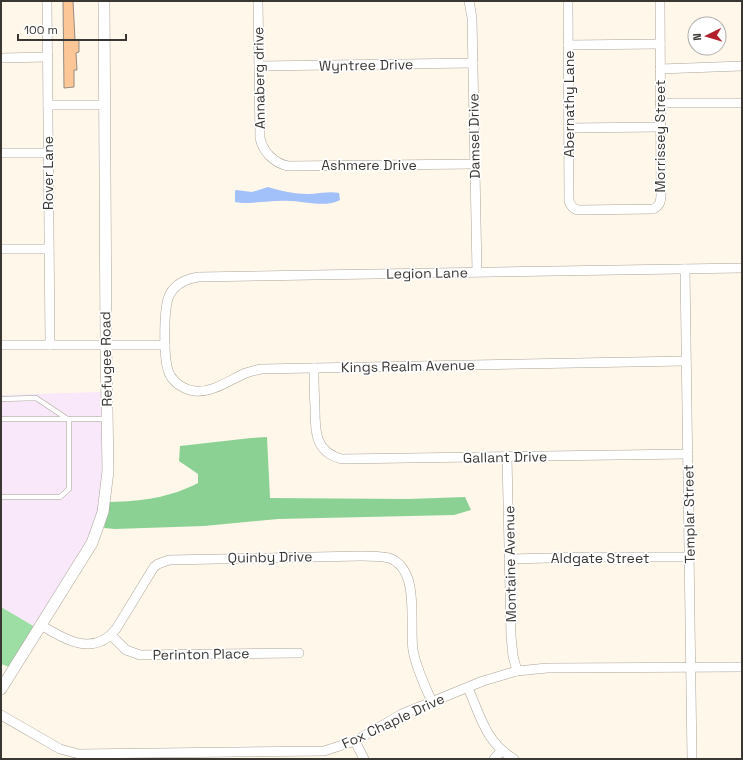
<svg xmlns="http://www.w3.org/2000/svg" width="743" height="760" font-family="'Space Grotesk',sans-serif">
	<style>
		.industrial { fill: #f9e8fa }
		.green { fill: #9cdea3 }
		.forest { fill: #8bd193 }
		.water { fill: #a2c0f9 }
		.building { fill: #fdc696; stroke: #968b82 }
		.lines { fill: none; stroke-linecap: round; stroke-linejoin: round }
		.service-casing { stroke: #aba498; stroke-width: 5.5 }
		.minor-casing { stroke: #aba498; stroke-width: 10 }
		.tertiary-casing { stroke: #aba498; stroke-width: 12 }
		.service { stroke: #fff; stroke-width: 4.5 }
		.minor { stroke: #fff; stroke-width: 9 }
		.tertiary { stroke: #fff; stroke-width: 11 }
		.labels { text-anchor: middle; stroke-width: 3.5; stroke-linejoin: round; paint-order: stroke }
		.street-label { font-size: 14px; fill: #3a3732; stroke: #fff }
	</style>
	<rect width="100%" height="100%" fill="#fff7ea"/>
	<!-- industrial -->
	<polygon class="industrial" points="101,392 103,480 98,523 80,554 35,627 1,607 1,395"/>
	<!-- green -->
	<polygon class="green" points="1,607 35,627 9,667 1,664"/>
	<!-- forest -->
	<path class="forest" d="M267,437L270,498L408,499L465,497L471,510L454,515L278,519L204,526L115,529L104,528L110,502C142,501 169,498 198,483V474L179,461L180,446L251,438Z"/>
	<!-- water -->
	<path class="water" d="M268,187C281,191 294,194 308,194C318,194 329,191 339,193L340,200C326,208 304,201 290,201C274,200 258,203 242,203L235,202V191L236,190L252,192Z"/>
	<!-- building -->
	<polygon class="building" points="63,1 73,1 75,40 79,40 79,52 76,53 77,70 74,70 74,87 64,88"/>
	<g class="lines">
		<!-- service casing -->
		<g class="service-casing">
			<g id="service">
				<polyline points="1,399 36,398 69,420"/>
				<polyline points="1,419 107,419"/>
				<polyline points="1,497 60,497 69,489 69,420"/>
			</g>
		</g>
		<!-- minor casing -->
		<g class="minor-casing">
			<g id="minor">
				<polyline points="47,1 50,345"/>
				<path d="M258,1L260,138C263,152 274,163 288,166L475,164"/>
				<polyline points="469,1 472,18 477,272"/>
				<path d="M568,1L569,201C571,207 575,210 580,210L653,209C660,206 661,201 661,194L660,1"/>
				<polyline points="568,45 660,44"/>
				<polyline points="1,58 48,57"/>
				<polyline points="259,66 473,63"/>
				<polyline points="660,69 742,66"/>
				<polyline points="660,103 742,103"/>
				<polyline points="48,105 104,105"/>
				<polyline points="569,128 660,127"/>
				<polyline points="1,153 48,153"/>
				<polyline points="1,249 49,249"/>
				<polyline points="685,269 692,759"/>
				<polyline points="1,345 165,345"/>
				<path d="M686,361L261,369C256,370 251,371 246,373C231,379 213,393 195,391C185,390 175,384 170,375C163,363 163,306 170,294C176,283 186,279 198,277L742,268"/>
				<path d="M314,368C314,380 314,393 315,406C315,430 314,452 342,459L688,454"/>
				<polyline points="507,457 511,636 513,656 517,671"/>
				<polyline points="509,559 591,557 690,557"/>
				<path d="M41,625C65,640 94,657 116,629L154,567L158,564L169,560L361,556C370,556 380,556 389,558C421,569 409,624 413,650C416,668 425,686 432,702"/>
				<polyline points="111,635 126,650 140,655 299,653"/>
				<path d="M468,688C480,715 486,743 514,759"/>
				<polyline points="1,715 60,749 79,754 324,751 355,741 402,714 483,681 517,671 547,668 742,667"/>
				<polyline points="355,741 364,759"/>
				<polyline points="494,759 502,750"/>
			</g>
		</g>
		<!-- tertiary casing -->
		<g class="tertiary-casing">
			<polyline id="tertiary" points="1,689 92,543 103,512 108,471 106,345 104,1"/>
		</g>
		<!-- service -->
		<use href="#service" class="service"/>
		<!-- minor -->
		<use href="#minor" class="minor"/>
		<!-- tertiary -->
		<use href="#tertiary" class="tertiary"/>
	</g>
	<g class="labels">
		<!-- street labels -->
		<g class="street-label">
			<text transform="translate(366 65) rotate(-1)" y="5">Wyntree Drive</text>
			<text transform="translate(259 78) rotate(-91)" y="5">Annaberg drive</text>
			<text transform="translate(569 104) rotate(-90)" y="5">Abernathy Lane</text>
			<text transform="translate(474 136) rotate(-91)" y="5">Damsel Drive</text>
			<text transform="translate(660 136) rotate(-90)" y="5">Morrissey Street</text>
			<text x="369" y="170">Ashmere Drive</text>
			<text transform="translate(48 173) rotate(-90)" y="5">Rover Lane</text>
			<text transform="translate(427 273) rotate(-1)" y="5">Legion Lane</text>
			<text transform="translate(106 359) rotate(-91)" y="5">Refugee Road</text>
			<text transform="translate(408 366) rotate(-1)" y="5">Kings Realm Avenue</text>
			<text transform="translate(505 457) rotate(-1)" y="5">Gallant Drive</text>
			<text transform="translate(689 514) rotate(-91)" y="5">Templar Street</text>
			<text transform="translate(270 557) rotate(-1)" y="5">Quinby Drive</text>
			<text x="600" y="563">Aldgate Street</text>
			<text transform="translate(510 564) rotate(-91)" y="5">Montaine Avenue</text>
			<text transform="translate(201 654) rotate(-1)" y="5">Perinton Place</text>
			<text transform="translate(393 721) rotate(-25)" y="5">Fox Chaple Drive</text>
		</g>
	</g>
	<!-- border -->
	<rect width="743" height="760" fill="none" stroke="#3a3732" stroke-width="4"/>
	<!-- north arrow -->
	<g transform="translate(707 36) rotate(265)"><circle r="19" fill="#ffffff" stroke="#b0afad"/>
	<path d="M0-3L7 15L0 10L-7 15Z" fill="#b11f2a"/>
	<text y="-6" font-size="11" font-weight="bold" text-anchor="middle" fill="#3a3732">N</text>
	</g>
	<!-- scale -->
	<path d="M18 34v6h108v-6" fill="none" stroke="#3a3732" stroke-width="2"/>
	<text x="24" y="34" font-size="12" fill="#3a3732" stroke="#ffffff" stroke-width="3" paint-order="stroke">100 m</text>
</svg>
